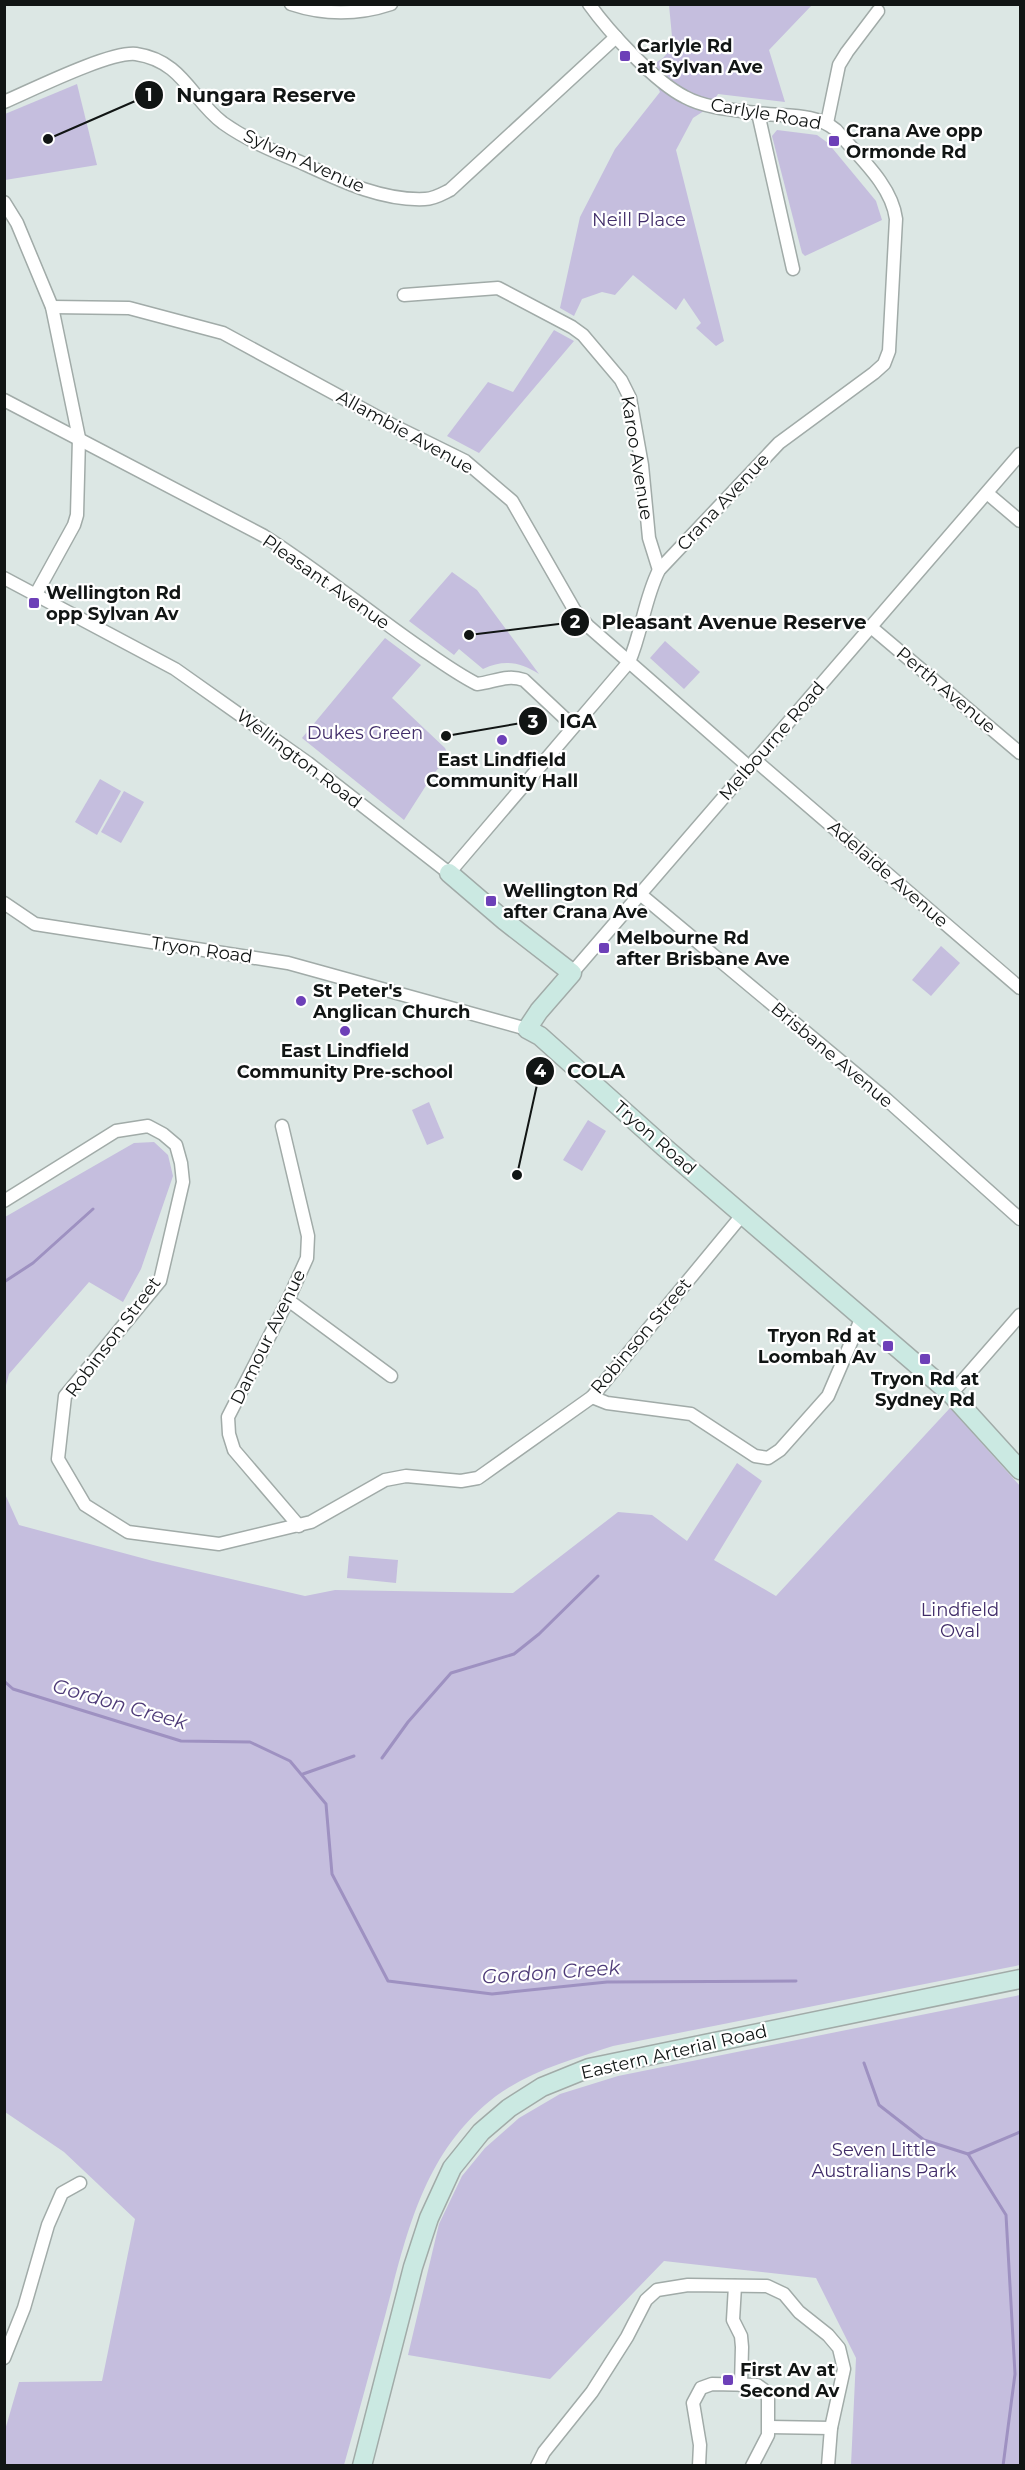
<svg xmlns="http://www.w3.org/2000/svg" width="1025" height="2470" font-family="Montserrat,sans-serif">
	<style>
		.green { fill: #c5bede }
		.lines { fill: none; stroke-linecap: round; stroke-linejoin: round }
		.stream { stroke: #9e91c1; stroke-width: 3 }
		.street-casing { stroke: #a1aba8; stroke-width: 15 }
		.secondary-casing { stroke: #a1aba8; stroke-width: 21 }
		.street { stroke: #fff; stroke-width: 12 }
		.secondary { stroke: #cbe9e2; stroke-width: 18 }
		.poi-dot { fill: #6d40b8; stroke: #fff; stroke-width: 2 }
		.labels { text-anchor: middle; stroke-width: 4.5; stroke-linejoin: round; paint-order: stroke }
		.poi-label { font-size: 18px; font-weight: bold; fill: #111514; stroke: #fff; text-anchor: start }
		.street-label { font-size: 18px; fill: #111514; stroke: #fff }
		.park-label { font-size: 18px; fill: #412d69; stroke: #fff }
		.water-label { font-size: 20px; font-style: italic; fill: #4e3b78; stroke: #fff }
		.leader { fill: none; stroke: #111514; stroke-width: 2 }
		.callout-dot { fill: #111514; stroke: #fff; stroke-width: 2 }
		.mark-label { font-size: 18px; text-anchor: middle; font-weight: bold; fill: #fff }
		.callout-label { font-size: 20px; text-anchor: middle; font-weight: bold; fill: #111514; stroke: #fff; stroke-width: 4.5; stroke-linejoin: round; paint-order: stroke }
	</style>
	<rect width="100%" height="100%" fill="#dce7e4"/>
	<!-- green -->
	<g class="green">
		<polygon points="669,5 812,5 769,50 785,102 718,94 710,107 693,118 676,150 724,341 716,346 696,328 701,323 684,298 676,310 633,275 615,295 602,292 582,299 574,316 560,308 580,217 615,149 660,92 648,68 663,58 673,47"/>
		<polygon points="77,84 97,165 5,180 5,114"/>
		<polygon points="777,130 817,135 828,143 876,201 882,220 805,256 802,253 772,136"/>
		<polygon points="554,330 574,341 479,453 447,436 488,382 513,392"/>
		<path d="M452,572L477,590L539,674C520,662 504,659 483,669L459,649L454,655L409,621Z"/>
		<polygon points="385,638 421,665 392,698 445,748 449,757 434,773 404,820 302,738"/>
		<polygon points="665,641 700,672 684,689 650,658"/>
		<polygon points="100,779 121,791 97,835 75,822"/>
		<polygon points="124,791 144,802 121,843 101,832"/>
		<polygon points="941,946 960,963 931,996 912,980"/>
		<polygon points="429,1102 444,1138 427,1145 412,1110"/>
		<polygon points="588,1120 606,1131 582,1171 563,1160"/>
		<polygon points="154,1142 168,1155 173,1176 141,1269 123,1302 89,1282 9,1374 5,1389 5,1217 134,1143"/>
		<path d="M950,1408L1020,1486V1965L613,2046C573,2059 530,2071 496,2096C423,2152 407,2233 385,2316C371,2366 358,2416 344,2465H5V2430L19,2382L102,2381L135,2219L64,2152L5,2112V1494L19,1525L153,1561L305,1596L335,1590L513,1593L618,1512L652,1515L687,1541L737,1463L762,1481L714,1560L776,1596Z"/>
		<polygon points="349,1556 398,1560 396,1583 347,1578"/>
		<polygon points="1020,1995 1020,2465 851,2465 856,2358 816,2278 664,2261 550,2379 408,2355 439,2224 462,2176 485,2148 519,2118 560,2094 618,2076"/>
	</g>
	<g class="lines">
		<!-- stream -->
		<g class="stream">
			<polyline points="4,1282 33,1263 93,1209"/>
			<polyline points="4,1681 13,1689 181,1741 250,1742 290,1761 326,1804 332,1874 388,1981 492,1994 607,1982 796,1981"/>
			<polyline points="382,1758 408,1722 451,1673 514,1654 539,1634 598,1576"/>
			<polyline points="303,1774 354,1756"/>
			<polyline points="864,2063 879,2105 924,2140 968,2154 1020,2132"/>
			<polyline points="968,2154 1006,2215 1015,2374 1003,2466"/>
		</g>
		<!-- street casing -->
		<g class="street-casing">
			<g id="street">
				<path d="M291,4C324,15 358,15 391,4"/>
				<path d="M4,102C32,90 110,51 136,54C183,61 191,99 223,123C247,140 273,151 300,162C339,180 381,201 425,199C434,199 442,194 450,190L616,37"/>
				<polyline points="758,113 793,269"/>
				<polyline points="827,123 839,65 847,52 878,11"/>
				<polyline points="4,202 17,223 52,307 79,438 77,515 74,525 36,594"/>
				<polyline points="404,295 498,288 572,327 583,335 621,380 630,398 642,465 649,538 659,570"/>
				<polyline points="52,307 129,308 223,333 396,427 465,461 512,501 575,611 588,626 749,767"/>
				<path d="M4,400L264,536C318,570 367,611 419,647C438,660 457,674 477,684C494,682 507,674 524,680L573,726"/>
				<polyline points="987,493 1020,521"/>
				<path d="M4,578L175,669L308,763L449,873L629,662C642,632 644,600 659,570L779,443L874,373L884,364L889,351L896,219C892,185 858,156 836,130C815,112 783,117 757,113C734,110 705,108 685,97C655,82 609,32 589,4"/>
				<polyline points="871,627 1020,753"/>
				<polyline points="755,760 1020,988"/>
				<polyline points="640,894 886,1099 1020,1219"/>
				<polyline points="4,903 35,924 288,963 527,1029"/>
				<polyline points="572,973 1020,454"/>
				<polyline points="282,1126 308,1236 307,1258 288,1300 228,1417 229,1434 234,1450 299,1526"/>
				<polyline points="4,1201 116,1131 148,1126 163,1134 176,1145 181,1163 183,1182 160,1281 65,1396 58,1459 85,1505 128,1532 219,1544 311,1522 385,1480 406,1476 461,1481 478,1478 592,1397 743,1214"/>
				<polyline points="288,1300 391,1376"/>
				<polyline points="951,1394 1020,1315"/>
				<polyline points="592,1397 607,1403 691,1414 755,1456 768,1458 780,1450 828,1396 862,1317"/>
				<polyline points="735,2286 733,2320 741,2336 742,2347 741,2385"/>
				<polyline points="4,2358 24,2308 48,2225 62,2193 80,2183"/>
				<polyline points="769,2427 831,2428"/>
				<polyline points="537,2466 544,2452 592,2392 627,2337 646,2300 657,2290 688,2285 767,2286 784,2294 799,2312 828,2335 839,2348 844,2369 831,2428 828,2466"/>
				<polyline points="699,2466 700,2445 693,2403 701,2388 712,2384 757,2385 764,2390 768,2398 768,2435 752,2466"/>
			</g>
		</g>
		<!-- secondary casing -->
		<g class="secondary-casing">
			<g id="secondary">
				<polyline points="449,873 505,921 572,973 539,1011 527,1029 540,1036 664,1147 951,1394 1020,1470"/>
				<polyline points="362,2466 413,2267 429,2218 452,2168 481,2132 509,2108 542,2087 589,2068 1020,1979"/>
			</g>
		</g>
		<!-- street -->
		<use href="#street" class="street"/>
		<!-- secondary -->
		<use href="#secondary" class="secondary"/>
	</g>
	<!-- markers -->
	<g class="poi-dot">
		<rect x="619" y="50" width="12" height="12" rx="3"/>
		<rect x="828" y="135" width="12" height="12" rx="3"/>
		<rect x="28" y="597" width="12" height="12" rx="3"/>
		<circle cx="502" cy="740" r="6"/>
		<rect x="485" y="895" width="12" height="12" rx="3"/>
		<rect x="598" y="942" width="12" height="12" rx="3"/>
		<circle cx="301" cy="1001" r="6"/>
		<circle cx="345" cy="1031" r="6"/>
		<rect x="882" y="1340" width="12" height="12" rx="3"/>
		<rect x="919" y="1353" width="12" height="12" rx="3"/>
		<rect x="722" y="2374" width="12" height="12" rx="3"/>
	</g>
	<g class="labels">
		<!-- poi labels -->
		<g class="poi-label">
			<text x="637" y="52">Carlyle Rd<tspan x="637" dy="21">at Sylvan Ave</tspan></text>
			<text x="846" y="137">Crana Ave opp<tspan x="846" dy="21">Ormonde Rd</tspan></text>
			<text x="46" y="599">Wellington Rd<tspan x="46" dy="21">opp Sylvan Av</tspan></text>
			<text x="502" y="766" text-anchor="middle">East Lindfield<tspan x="502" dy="21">Community Hall</tspan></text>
			<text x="503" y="897">Wellington Rd<tspan x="503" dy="21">after Crana Ave</tspan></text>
			<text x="616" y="944">Melbourne Rd<tspan x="616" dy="21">after Brisbane Ave</tspan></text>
			<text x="313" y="997">St Peter's<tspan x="313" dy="21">Anglican Church</tspan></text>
			<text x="345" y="1057" text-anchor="middle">East Lindfield<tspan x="345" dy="21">Community Pre-school</tspan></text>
			<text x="876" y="1342" text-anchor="end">Tryon Rd at<tspan x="876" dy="21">Loombah Av</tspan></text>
			<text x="925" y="1385" text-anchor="middle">Tryon Rd at<tspan x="925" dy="21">Sydney Rd</tspan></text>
			<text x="740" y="2376">First Av at<tspan x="740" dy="21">Second Av</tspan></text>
		</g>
		<!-- street labels -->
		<g class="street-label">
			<text transform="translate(766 114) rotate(10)" y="6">Carlyle Road</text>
			<text transform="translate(304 161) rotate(24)" y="6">Sylvan Avenue</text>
			<text transform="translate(405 432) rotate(29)" y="6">Allambie Avenue</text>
			<text transform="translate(637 458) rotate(81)" y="6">Karoo Avenue</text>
			<text transform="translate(723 502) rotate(-47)" y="6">Crana Avenue</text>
			<text transform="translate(326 582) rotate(35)" y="6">Pleasant Avenue</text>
			<text transform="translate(946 690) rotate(40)" y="6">Perth Avenue</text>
			<text transform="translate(772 741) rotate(-49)" y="6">Melbourne Road</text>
			<text transform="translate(299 759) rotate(37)" y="6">Wellington Road</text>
			<text transform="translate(888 874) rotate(41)" y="6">Adelaide Avenue</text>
			<text transform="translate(202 950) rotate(8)" y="6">Tryon Road</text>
			<text transform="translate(832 1055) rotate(40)" y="6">Brisbane Avenue</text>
			<text transform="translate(655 1138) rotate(41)" y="6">Tryon Road</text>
			<text transform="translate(641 1336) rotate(-50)" y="6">Robinson Street</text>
			<text transform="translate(113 1337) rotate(-53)" y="6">Robinson Street</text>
			<text transform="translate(268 1337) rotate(-64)" y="6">Damour Avenue</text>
			<text transform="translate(674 2052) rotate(-13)" y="6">Eastern Arterial Road</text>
		</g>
		<!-- park labels -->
		<g class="park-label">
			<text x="639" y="226">Neill Place</text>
			<text x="365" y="739">Dukes Green</text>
			<text x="960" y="1616">Lindfield<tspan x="960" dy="21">Oval</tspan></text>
			<text x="884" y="2156">Seven Little<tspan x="884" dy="21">Australians Park</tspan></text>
		</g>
		<!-- water labels -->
		<g class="water-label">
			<text transform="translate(120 1704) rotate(16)" y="7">Gordon Creek</text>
			<text transform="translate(551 1972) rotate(-4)" y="7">Gordon Creek</text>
		</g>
	</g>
	<!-- callouts -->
	<path class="leader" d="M48 139L149 95M469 635L575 622M446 736L533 721M517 1175L540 1071"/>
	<g class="callout-dot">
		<circle cx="48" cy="139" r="6"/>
		<circle cx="469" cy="635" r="6"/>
		<circle cx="446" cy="736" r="6"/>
		<circle cx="517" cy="1175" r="6"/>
		<circle cx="149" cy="95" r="15"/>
		<circle cx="575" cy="622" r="15"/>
		<circle cx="533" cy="721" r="15"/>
		<circle cx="540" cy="1071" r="15"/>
	</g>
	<g class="mark-label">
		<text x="149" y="101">1</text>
		<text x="575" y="628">2</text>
		<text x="533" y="728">3</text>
		<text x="540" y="1077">4</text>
	</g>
	<g class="callout-label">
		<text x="266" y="102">Nungara Reserve</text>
		<text x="734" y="629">Pleasant Avenue Reserve</text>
		<text x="578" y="728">IGA</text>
		<text x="596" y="1078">COLA</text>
	</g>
	<!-- border -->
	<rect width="1025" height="2470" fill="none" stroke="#111514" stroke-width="12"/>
</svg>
